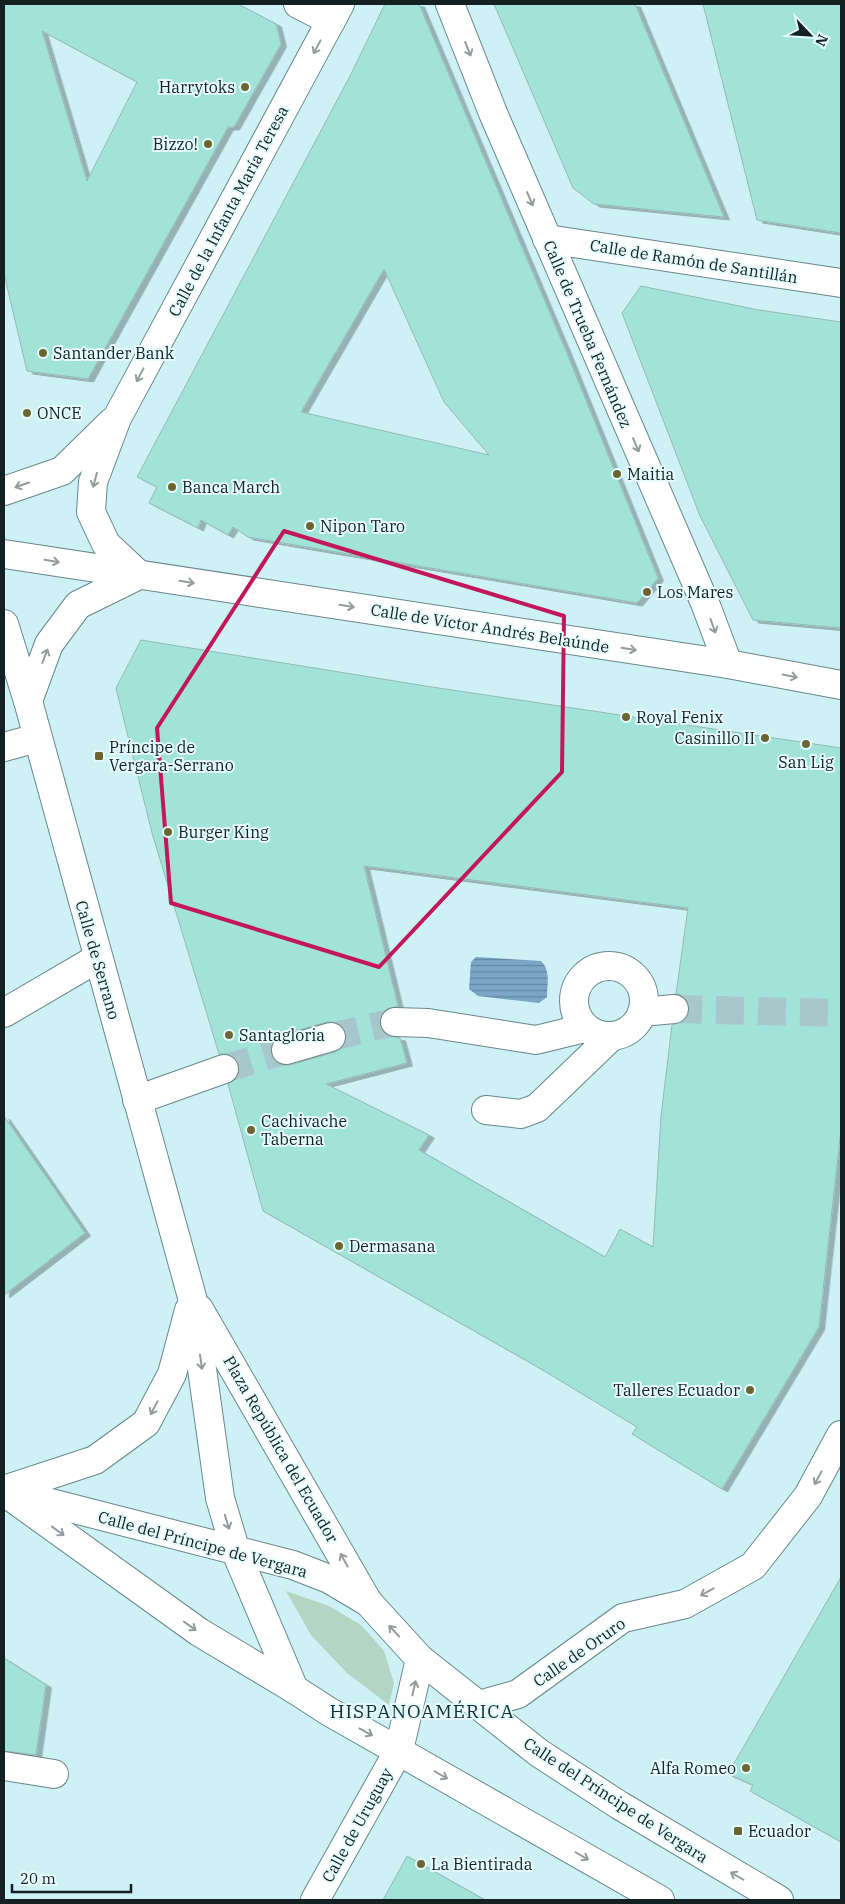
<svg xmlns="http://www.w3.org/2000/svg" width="845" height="1904" font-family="'IBM Plex Serif',serif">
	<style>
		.garden { fill: #b4d4c4 }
		.water { fill: url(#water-rules) }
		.building { fill: #a1e3d9; stroke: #97b9b3; fill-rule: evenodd; filter: url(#shadow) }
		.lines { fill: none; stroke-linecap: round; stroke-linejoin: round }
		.minor-tunnel { stroke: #a8c7ca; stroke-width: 28; stroke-dasharray: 28 14; stroke-linecap: butt }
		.minor-casing { stroke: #67878b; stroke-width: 30 }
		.major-casing { stroke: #67878b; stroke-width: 30 }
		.minor { stroke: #fff; stroke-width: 28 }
		.major { stroke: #fff; stroke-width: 28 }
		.oneway { stroke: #959b9c }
		.marked { fill: none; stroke: #c2185b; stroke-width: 4; stroke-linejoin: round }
		.poi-dot { fill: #6b6532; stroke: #e6fbfd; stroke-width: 2 }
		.labels { text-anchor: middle; stroke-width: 4; stroke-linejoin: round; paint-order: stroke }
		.poi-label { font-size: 16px; fill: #132122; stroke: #e6fbfd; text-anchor: start }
		.street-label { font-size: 16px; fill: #132122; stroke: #e6fbfd }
		.quarter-label { font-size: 19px; letter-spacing: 1px; fill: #133236; stroke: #e6fbfd }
	</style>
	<defs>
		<pattern id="water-rules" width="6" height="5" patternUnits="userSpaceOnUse" patternTransform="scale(1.25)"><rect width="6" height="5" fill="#7da5c8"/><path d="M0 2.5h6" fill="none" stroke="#6586a2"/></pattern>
		<filter id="shadow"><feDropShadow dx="5.5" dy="3" stdDeviation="0" flood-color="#0004"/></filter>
	</defs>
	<rect width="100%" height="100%" fill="#cdf1f4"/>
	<!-- garden -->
	<polygon class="garden" points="286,1591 329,1606 361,1625 384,1651 394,1683 389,1705 347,1673 311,1635"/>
	<!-- water -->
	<path class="water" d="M476,957L541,961C551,971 547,984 547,997L539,1003L478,996L469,989L471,962Z"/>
	<!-- building -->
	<g class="building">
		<path d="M4,4H238L276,24L281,44L234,127H228L88,379L27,371L4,274ZM42,31L137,82L87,181Z"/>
		<path d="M385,4H419L566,351L658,578L637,603L248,537L233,527L228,535L201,520L198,528L149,503L157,487L137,477L350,76ZM384,269L444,402L489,455L301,412Z"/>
		<polygon points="494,4 635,4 724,217 594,204 573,188"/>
		<polygon points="703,4 841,4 841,233 757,220"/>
		<polygon points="641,286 759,310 841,322 841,628 753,620 700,516 622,313"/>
		<path d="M141,640L432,687L841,748V1129L819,1327L722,1489L632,1434L637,1427L541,1369L263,1211L228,1084L236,1079L239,1072V1064L234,1057L227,1054H219L152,833L116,688ZM364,866L688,908L676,994L681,995L686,1000L690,1008L688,1015L683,1021L672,1025L661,1116L653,1247L620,1229L605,1257L419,1150L429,1135L326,1084L407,1063L400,1038L386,1035L382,1030L379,1022L382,1014L387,1009L398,1006ZM327,1022H334L341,1025L346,1032V1040L342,1048L335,1052L290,1065H282L275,1061L271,1054V1047L275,1039L282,1035Z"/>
		<polygon points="4,1116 85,1233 4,1295"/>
		<polygon points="841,1577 841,1842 750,1791 753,1785 728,1774"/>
		<polygon points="4,1658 46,1685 36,1755 4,1751"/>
		<polygon points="407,1856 421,1864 485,1900 383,1900"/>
	</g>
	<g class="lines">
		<!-- minor-tunnel -->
		<g class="minor-tunnel">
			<polyline points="674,1009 841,1013"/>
			<polyline points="331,1037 395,1022"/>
			<polyline points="224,1069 286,1050"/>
		</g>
		<!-- minor casing -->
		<g class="minor-casing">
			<g id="minor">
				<polyline points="298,4 331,21"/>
				<polyline points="450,4 493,113 705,603 728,664"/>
				<polyline points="547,239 841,283"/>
				<polyline points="4,491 62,471 112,422"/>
				<polyline points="4,554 728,664 841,685"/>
				<polyline points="139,575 106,544 91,512 93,482 117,418 340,4"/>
				<polyline points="4,624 28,701 192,1297 220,1498 236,1552 294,1689"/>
				<polyline points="28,701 49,644 78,605 139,575"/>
				<polyline points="4,747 37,738"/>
				<circle cx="609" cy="1001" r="35"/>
				<polyline points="642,1012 674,1009"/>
				<polyline points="4,1013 98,958"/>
				<polyline points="395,1022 428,1023 536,1040 585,1028"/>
				<polyline points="286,1050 331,1037"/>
				<polyline points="137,1100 224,1069"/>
				<polyline points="486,1110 521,1114 537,1108 611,1037"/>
				<polyline points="199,1309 368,1602"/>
				<polyline points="4,1490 95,1460 146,1423 172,1374 189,1310"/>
				<polyline points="479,1705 518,1694 623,1618 685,1604 753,1566 808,1496 841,1435"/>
				<polyline points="4,1766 54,1774"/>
				<polyline points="315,1900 399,1750 420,1659"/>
			</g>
		</g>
		<!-- major casing -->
		<g class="major-casing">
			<g id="major">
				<polyline points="4,1491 293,1565 329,1579 368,1602 420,1659 539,1753 619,1805 779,1900"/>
				<polyline points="14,1499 199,1632 294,1689 328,1711 660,1900"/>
			</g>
		</g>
		<!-- minor -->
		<use href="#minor" class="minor"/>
		<!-- major -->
		<use href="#major" class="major"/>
	</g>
	<!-- one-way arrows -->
	<defs><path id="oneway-shaft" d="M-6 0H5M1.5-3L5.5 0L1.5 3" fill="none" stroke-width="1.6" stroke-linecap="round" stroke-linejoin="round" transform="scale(1.25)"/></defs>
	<g class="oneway">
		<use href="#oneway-shaft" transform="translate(317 47) rotate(118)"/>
		<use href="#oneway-shaft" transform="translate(468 49) rotate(68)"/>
		<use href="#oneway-shaft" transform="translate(530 199) rotate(67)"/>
		<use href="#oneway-shaft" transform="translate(140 375) rotate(118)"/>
		<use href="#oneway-shaft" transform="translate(636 445) rotate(67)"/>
		<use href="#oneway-shaft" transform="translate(95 480) rotate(105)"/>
		<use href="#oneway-shaft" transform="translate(22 485) rotate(161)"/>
		<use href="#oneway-shaft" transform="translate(52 561) rotate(9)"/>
		<use href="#oneway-shaft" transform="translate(187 582) rotate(9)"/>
		<use href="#oneway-shaft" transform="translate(347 606) rotate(9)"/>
		<use href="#oneway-shaft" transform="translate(713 626) rotate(70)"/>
		<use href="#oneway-shaft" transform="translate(629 649) rotate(9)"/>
		<use href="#oneway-shaft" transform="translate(45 656) rotate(-69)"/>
		<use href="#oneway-shaft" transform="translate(790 676) rotate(11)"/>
		<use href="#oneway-shaft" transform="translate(201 1362) rotate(82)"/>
		<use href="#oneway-shaft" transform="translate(154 1408) rotate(118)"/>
		<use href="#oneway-shaft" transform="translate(818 1478) rotate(118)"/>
		<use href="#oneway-shaft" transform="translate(227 1522) rotate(73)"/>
		<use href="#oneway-shaft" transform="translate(58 1531) rotate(36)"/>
		<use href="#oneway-shaft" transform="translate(344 1560) rotate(-119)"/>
		<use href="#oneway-shaft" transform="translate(707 1592) rotate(151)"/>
		<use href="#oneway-shaft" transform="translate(190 1626) rotate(36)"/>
		<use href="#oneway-shaft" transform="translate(394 1631) rotate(-133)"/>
		<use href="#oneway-shaft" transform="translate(414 1688) rotate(-77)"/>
		<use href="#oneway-shaft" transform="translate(366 1732) rotate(29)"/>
		<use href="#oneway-shaft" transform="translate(441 1775) rotate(30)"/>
		<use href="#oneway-shaft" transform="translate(582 1856) rotate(30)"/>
		<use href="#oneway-shaft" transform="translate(737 1876) rotate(-150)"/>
	</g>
	<!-- marked area -->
	<path class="marked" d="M284,531L564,616L562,772L379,967L171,903L157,728Z"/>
	<!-- markers -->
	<g class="poi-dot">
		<circle cx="245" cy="87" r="5"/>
		<circle cx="208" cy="144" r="5"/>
		<circle cx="43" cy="353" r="5"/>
		<circle cx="27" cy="413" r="5"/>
		<circle cx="617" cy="474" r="5"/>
		<circle cx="172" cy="487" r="5"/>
		<circle cx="310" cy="526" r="5"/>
		<circle cx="647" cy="592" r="5"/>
		<circle cx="626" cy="717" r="5"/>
		<circle cx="765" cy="738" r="5"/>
		<circle cx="806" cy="744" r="5"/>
		<rect x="94" y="751" width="10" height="10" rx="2.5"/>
		<circle cx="168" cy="832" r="5"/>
		<circle cx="229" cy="1035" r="5"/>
		<circle cx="251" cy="1130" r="5"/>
		<circle cx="339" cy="1246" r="5"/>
		<circle cx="750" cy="1390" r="5"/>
		<circle cx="746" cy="1768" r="5"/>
		<rect x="733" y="1826" width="10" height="10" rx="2.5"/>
		<circle cx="421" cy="1864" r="5"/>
	</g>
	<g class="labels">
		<!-- poi labels -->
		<g class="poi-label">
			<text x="235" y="93" text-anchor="end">Harrytoks</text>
			<text x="198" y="150" text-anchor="end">Bizzo!</text>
			<text x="53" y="359">Santander Bank</text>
			<text x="37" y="419">ONCE</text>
			<text x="627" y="480">Maitia</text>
			<text x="182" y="493">Banca March</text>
			<text x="320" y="532">Nipon Taro</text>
			<text x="657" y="598">Los Mares</text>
			<text x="636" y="723">Royal Fenix</text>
			<text x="755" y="744" text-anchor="end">Casinillo II</text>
			<text x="109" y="753">Príncipe de<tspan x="109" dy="18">Vergara-Serrano</tspan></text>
			<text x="806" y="768" text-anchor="middle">San Lig</text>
			<text x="178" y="838">Burger King</text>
			<text x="239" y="1041">Santagloria</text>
			<text x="261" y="1127">Cachivache<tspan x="261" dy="18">Taberna</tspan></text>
			<text x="349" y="1252">Dermasana</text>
			<text x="740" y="1396" text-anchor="end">Talleres Ecuador</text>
			<text x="736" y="1774" text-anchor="end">Alfa Romeo</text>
			<text x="748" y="1837">Ecuador</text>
			<text x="431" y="1870">La Bientirada</text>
		</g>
		<!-- street labels -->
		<g class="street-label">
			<text transform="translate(228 211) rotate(-62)" y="6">Calle de la Infanta María Teresa</text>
			<text transform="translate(694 261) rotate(9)" y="6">Calle de Ramón de Santillán</text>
			<text transform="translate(588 334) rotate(67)" y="6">Calle de Trueba Fernández</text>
			<text transform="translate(490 628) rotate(9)" y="6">Calle de Víctor Andrés Belaúnde</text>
			<text transform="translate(98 960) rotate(74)" y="6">Calle de Serrano</text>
			<text transform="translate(281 1449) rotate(60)" y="6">Plaza República del Ecuador</text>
			<text transform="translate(203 1544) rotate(15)" y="6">Calle del Príncipe de Vergara</text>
			<text transform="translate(579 1652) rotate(-35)" y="6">Calle de Oruro</text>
			<text transform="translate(616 1800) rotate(33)" y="6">Calle del Príncipe de Vergara</text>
			<text transform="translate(357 1825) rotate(-61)" y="6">Calle de Uruguay</text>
		</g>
		<!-- quarter labels -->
		<g class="quarter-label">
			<text x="422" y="1718">HISPANOAMÉRICA</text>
		</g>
	</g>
	<!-- border -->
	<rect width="845" height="1904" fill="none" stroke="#132122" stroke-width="10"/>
	<!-- north arrow -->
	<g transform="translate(810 35) rotate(115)" stroke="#e6fbfd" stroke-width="4" paint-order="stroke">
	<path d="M0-4L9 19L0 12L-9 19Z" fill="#132122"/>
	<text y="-8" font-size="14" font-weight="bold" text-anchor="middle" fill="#132122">N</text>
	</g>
	<!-- scale -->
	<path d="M12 1884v8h119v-8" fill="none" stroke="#132122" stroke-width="2.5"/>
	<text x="20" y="1884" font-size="15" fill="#132122" stroke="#e6fbfd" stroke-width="4" paint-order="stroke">20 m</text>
</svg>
